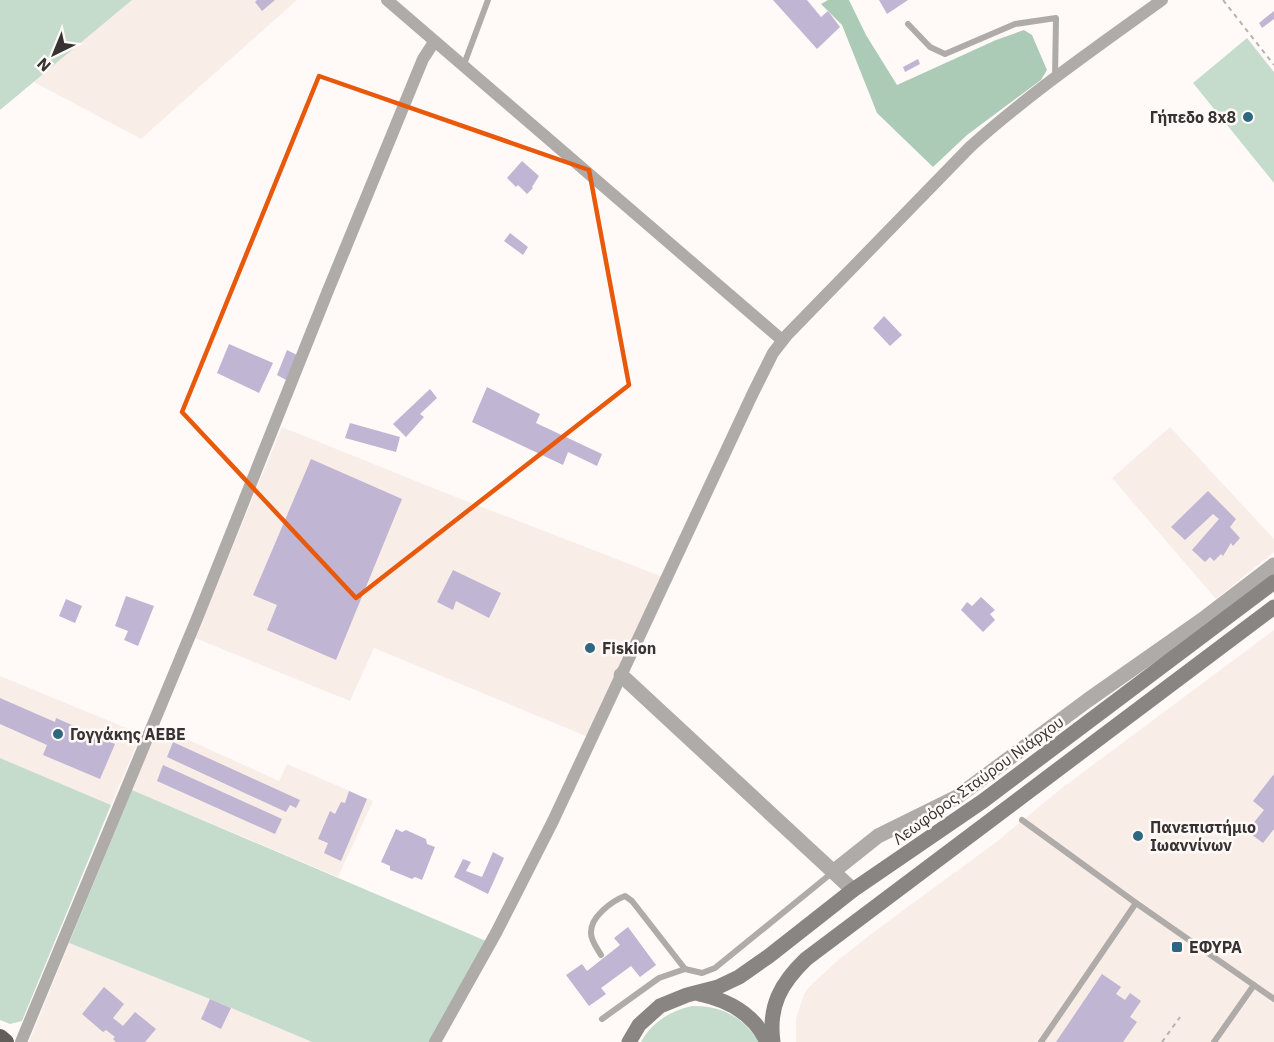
<svg xmlns="http://www.w3.org/2000/svg" width="1274" height="1042" font-family="'IBM Plex Sans',sans-serif">
	<style>
		.built { fill: #f9ede7 }
		.green { fill: #c5dccd }
		.forest { fill: #accbb7 }
		.building { fill: #c0b5d3 }
		.lines { fill: none; stroke-linecap: round; stroke-linejoin: round }
		.path { stroke: #b7b2b1; stroke-width: 2; stroke-dasharray: 4.5 4.5; stroke-linecap: butt }
		.service { stroke: #aeaba9; stroke-width: 6 }
		.minor { stroke: #aeaba9; stroke-width: 12 }
		.tertiary { stroke: #aeaba9; stroke-width: 15 }
		.secondary { stroke: #898582; stroke-width: 15 }
		.trunk { stroke: #635e5a; stroke-width: 16 }
		.marked { fill: none; stroke: #e8590c; stroke-width: 4.5; stroke-linejoin: round }
		.poi-dot { fill: #2f6781; stroke: #fffaf8; stroke-width: 2 }
		.labels { text-anchor: middle; stroke-width: 5; stroke-linejoin: round; paint-order: stroke }
		.poi-label { font-size: 16px; font-weight: bold; fill: #363332; stroke: #fffaf8; text-anchor: start }
		.street-label { font-size: 16px; fill: #363332; stroke: #fffaf8 }
	</style>
	<rect width="100%" height="100%" fill="#fffaf8"/>
	<!-- built -->
	<g class="built">
		<polygon points="132,0 297,0 141,139 34,82"/>
		<polygon points="282,427 438,490 663,577 588,737 374,648 350,701 195,638"/>
		<polygon points="1170,427 1274,539 1274,552 1216,599 1112,478"/>
		<polygon points="1274,630 1274,1042 796,1042 796,1019 804,994 809,987 837,961 879,928 995,843 1062,788"/>
		<polygon points="0,676 141,734 111,805 0,758"/>
		<polygon points="158,726 279,781 287,764 373,801 338,877 132,790"/>
		<polygon points="69,943 210,999 312,1042 29,1042"/>
	</g>
	<!-- green -->
	<g class="green">
		<polygon points="0,0 132,0 0,110"/>
		<polygon points="1247,38 1274,72 1274,183 1193,83"/>
		<polygon points="0,758 111,805 22,1021 10,1024 0,1020"/>
		<polygon points="132,790 486,941 430,1042 312,1042 210,999 69,943"/>
		<path d="M692,1006C721,1005 743,1017 759,1042H641C652,1022 670,1011 692,1006Z"/>
	</g>
	<!-- forest -->
	<polygon class="forest" points="828,0 849,0 866,35 897,85 996,40 1024,30 1032,35 1047,70 1041,80 967,135 933,167 877,113 842,25 821,4"/>
	<!-- building -->
	<g class="building">
		<polygon points="257,0 275,0 262,11 255,2"/>
		<polygon points="773,0 807,0 821,17 828,11 840,27 817,49"/>
		<polygon points="879,0 908,0 887,14"/>
		<polygon points="1274,11 1274,19 1262,28 1259,23"/>
		<polygon points="918,59 920,64 905,72 903,67"/>
		<polygon points="522,161 539,176 532,187 533,188 527,194 518,185 516,187 507,178"/>
		<polygon points="510,233 528,247 523,255 504,241"/>
		<polygon points="884,316 902,335 890,346 873,328"/>
		<polygon points="229,344 273,363 259,393 217,373"/>
		<polygon points="287,350 299,356 288,381 277,375"/>
		<polygon points="487,387 540,414 536,423 602,454 597,466 568,452 563,465 472,422"/>
		<polygon points="430,389 437,398 420,414 424,417 406,437 393,424"/>
		<polygon points="350,423 400,437 396,452 345,438"/>
		<polygon points="311,459 402,499 336,660 267,630 277,605 253,595"/>
		<polygon points="1208,491 1236,519 1230,527 1240,538 1233,546 1231,543 1223,556 1221,554 1214,561 1210,557 1205,562 1192,550 1219,519 1213,514 1185,540 1171,527"/>
		<polygon points="453,570 501,593 489,618 456,601 453,610 437,602"/>
		<polygon points="126,596 154,606 138,646 124,640 128,631 115,626"/>
		<polygon points="981,597 995,610 990,614 995,620 983,632 961,610 967,602 972,606"/>
		<polygon points="66,599 82,606 75,623 59,616"/>
		<polygon points="0,698 55,722 56,718 115,744 100,779 43,755 47,745 0,724"/>
		<polygon points="173,742 300,800 296,808 290,805 286,812 167,757"/>
		<polygon points="163,765 282,819 275,834 157,781"/>
		<polygon points="1274,774 1274,829 1263,843 1247,831 1264,810 1253,801"/>
		<polygon points="349,791 367,799 341,861 324,853 328,843 318,839 330,811 335,814 341,802 345,803"/>
		<polygon points="396,829 402,832 406,830 426,839 427,844 435,847 422,880 415,877 412,879 390,870 390,866 381,862"/>
		<polygon points="493,852 504,858 488,894 454,877 463,859 471,862 466,871 482,877"/>
		<polygon points="628,927 656,965 640,977 631,966 601,988 606,994 589,1006 566,975 582,964 587,971 620,945 614,938"/>
		<polygon points="1102,974 1121,987 1116,994 1125,1000 1130,993 1141,1001 1130,1017 1137,1022 1123,1042 1056,1042"/>
		<polygon points="104,987 124,1004 113,1018 123,1026 135,1012 156,1029 145,1042 116,1042 113,1039 115,1037 106,1030 103,1032 82,1014"/>
		<polygon points="210,999 231,1008 221,1029 201,1019"/>
	</g>
	<g class="lines">
		<!-- path -->
		<g class="path">
			<polyline points="1223,0 1274,65"/>
			<polyline points="1162,1042 1180,1017"/>
		</g>
		<!-- service -->
		<g class="service">
			<polyline points="908,24 930,47 945,54 1015,24 1056,18 1055,78"/>
			<polyline points="463,67 488,0"/>
			<polyline points="1022,820 1136,903 1274,999"/>
			<path d="M601,955C597,948 591,941 591,933C590,917 612,901 625,896L632,901L685,969"/>
			<polyline points="602,1019 659,978 685,969 702,973 715,968 833,872"/>
			<polyline points="1041,1042 1136,903"/>
			<polyline points="1214,1042 1254,985"/>
		</g>
		<!-- minor -->
		<g class="minor">
			<polyline points="387,0 782,340"/>
			<polyline points="21,1042 198,616 327,293 416,76 423,59 434,42"/>
			<path d="M435,1042L496,933L553,821L753,393L773,353L787,335L970,147C1030,93 1097,47 1162,0"/>
		</g>
		<!-- tertiary -->
		<g class="tertiary">
			<polyline points="621,675 853,890"/>
			<polyline points="834,871 878,836 957,797 1088,700 1202,620 1274,565"/>
		</g>
		<!-- secondary -->
		<g class="secondary">
			<path d="M699,994C728,1000 754,1014 767,1042"/>
			<polyline points="629,1042 639,1025 660,1006 687,995 718,987 739,977 769,956 853,890 983,801 1274,582"/>
			<path d="M773,1042C768,1006 781,983 806,959L1274,607"/>
		</g>
		<!-- trunk -->
		<polyline class="trunk" points="0,1037 6,1042"/>
	</g>
	<!-- marked area -->
	<path class="marked" d="M319,76L589,170L629,385L356,598L182,412Z"/>
	<!-- markers -->
	<g class="poi-dot">
		<circle cx="1248" cy="117" r="6"/>
		<circle cx="590" cy="648" r="6"/>
		<circle cx="58" cy="734" r="6"/>
		<circle cx="1138" cy="836" r="6"/>
		<rect x="1171" y="941" width="12" height="12" rx="3"/>
	</g>
	<g class="labels">
		<!-- poi labels -->
		<g class="poi-label">
			<text x="1236" y="123" text-anchor="end">Γήπεδο 8x8</text>
			<text x="602" y="654">Fiskion</text>
			<text x="70" y="740">Γογγάκης ΑΕΒΕ</text>
			<text x="1150" y="833">Πανεπιστήμιο<tspan x="1150" dy="18">Ιωαννίνων</tspan></text>
			<text x="1189" y="953">ΕΦΥΡΑ</text>
		</g>
		<!-- street labels -->
		<g class="street-label">
			<text transform="translate(978 780) rotate(-36)" y="6">Λεωφόρος Σταύρου Νιάρχου</text>
		</g>
	</g>
	<!-- north arrow -->
	<g transform="translate(54 54) rotate(223)" stroke="#fffaf8" stroke-width="4.5" paint-order="stroke">
	<path d="M0-4.5L10 22L0 15L-10 22Z" fill="#363332"/>
	<text y="-9" font-size="16" font-weight="bold" text-anchor="middle" fill="#363332">N</text>
	</g>
</svg>
